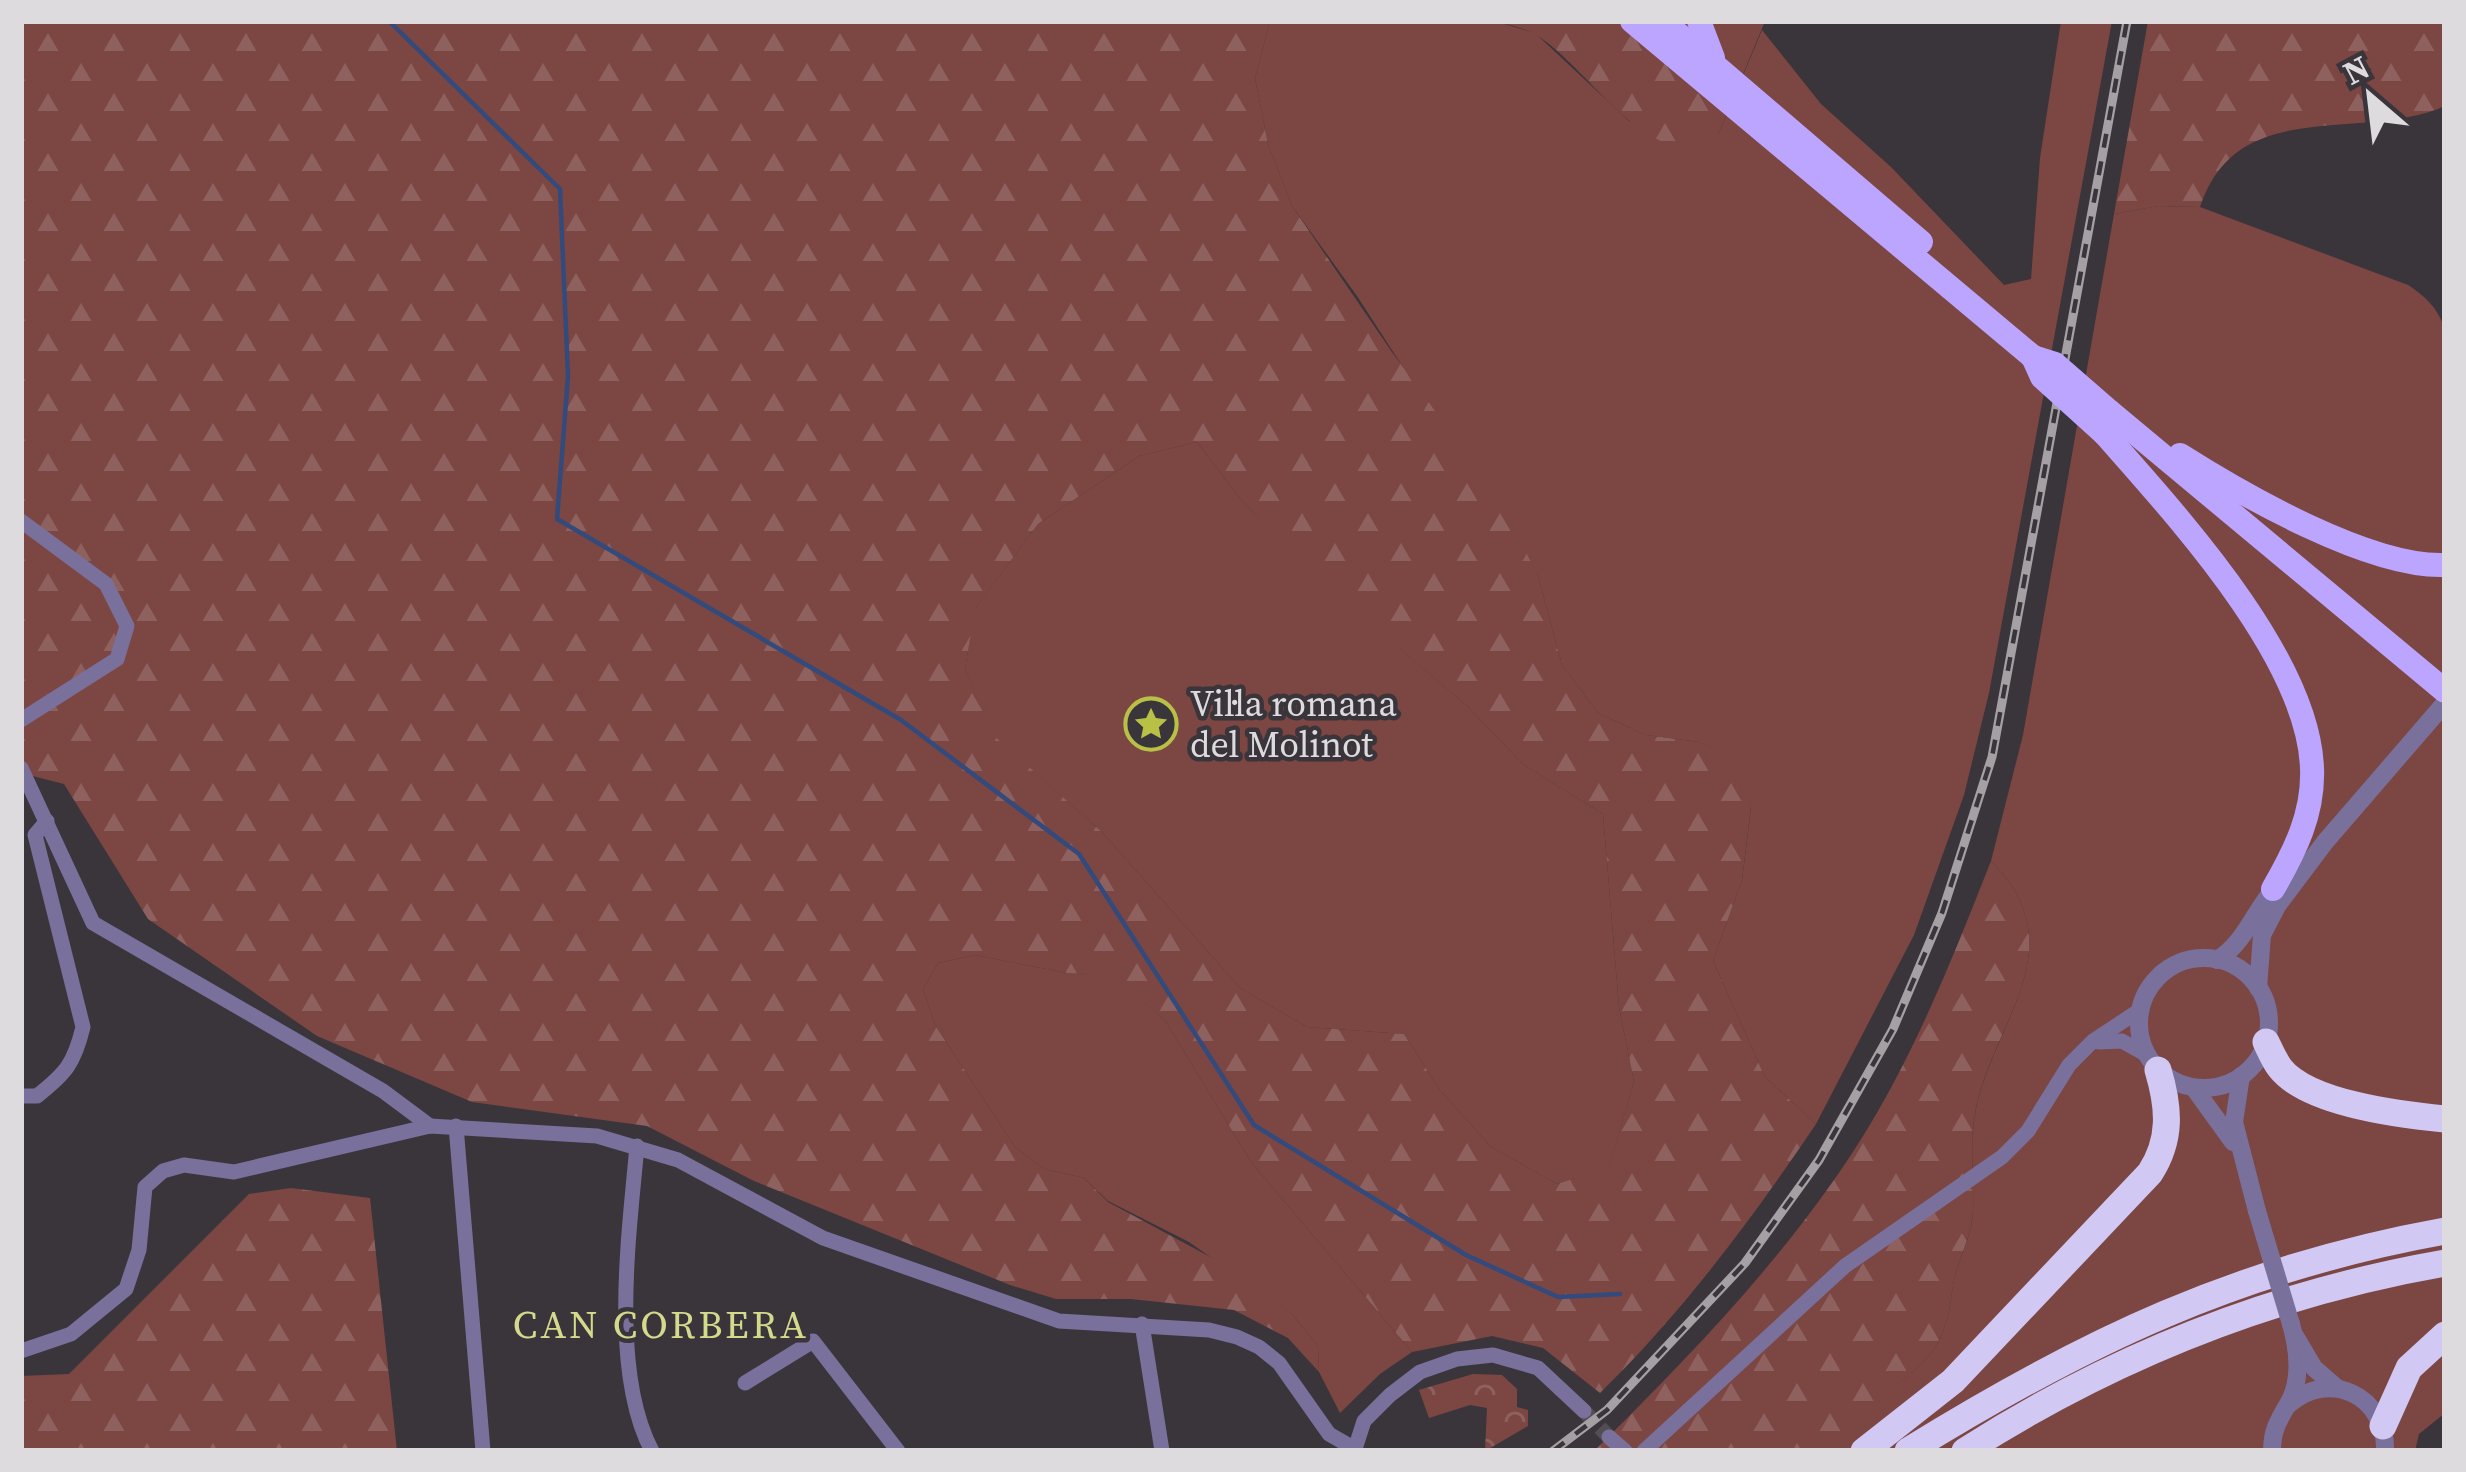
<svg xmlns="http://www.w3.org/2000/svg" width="2466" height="1472" font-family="'Source Serif 4',serif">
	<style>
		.green { fill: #7c4643 }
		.forest { fill: url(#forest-firs); fill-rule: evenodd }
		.park { fill: url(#park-crowns) }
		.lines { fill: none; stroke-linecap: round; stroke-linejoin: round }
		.stream { stroke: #334a7c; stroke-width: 4.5 }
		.minor-tunnel { stroke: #534e53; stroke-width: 15; stroke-dasharray: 15 8; stroke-linecap: butt }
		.minor { stroke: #79709b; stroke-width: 15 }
		.tertiary { stroke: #79709b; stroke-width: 18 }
		.primary { stroke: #bba5ff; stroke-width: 24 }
		.motorway { stroke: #d1c8f3; stroke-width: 27 }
		.rail-casing { stroke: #a4a0a4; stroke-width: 9 }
		.rail { stroke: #3a353b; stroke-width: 4.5; stroke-dasharray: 14; stroke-linecap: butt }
		.tertiary-bridge { stroke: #79709b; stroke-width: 18 }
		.primary-bridge { stroke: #bba5ff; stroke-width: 24 }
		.labels { text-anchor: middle; stroke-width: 9; stroke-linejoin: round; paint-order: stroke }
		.poi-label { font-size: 36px; fill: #dedbde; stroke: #3a353b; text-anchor: start }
		.neighbourhood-label { font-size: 39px; letter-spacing: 3px; fill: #d3da8c; stroke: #3a353b }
	</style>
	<defs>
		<pattern id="forest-firs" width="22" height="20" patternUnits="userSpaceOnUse" patternTransform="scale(3)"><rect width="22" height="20" fill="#7c4643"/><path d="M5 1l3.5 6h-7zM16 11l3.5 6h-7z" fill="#8e605e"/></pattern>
		<pattern id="park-crowns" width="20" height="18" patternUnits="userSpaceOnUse" patternTransform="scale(3)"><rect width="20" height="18" fill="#7c4643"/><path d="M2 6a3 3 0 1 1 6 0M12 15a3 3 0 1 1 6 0" fill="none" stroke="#8e605e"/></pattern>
	</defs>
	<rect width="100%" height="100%" fill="#3a353b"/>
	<!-- green -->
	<g class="green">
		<polygon points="1270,21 1494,21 1535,33 1629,121 1718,135 1762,30 1821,104 1891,167 2004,285 2031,279 2040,158 2061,21 2112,21 1989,693 1964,795 1914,935 1816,1124 1765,1077 1713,961 1742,880 1751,807 1729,755 1699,742 1646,735 1598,713 1562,665 1538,576 1357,296 1292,206 1268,144 1255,78"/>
		<path d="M2158,206L2200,207L2408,285C2425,296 2440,310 2445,331V1413L2419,1434L2415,1451H1918L1884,1393C1910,1375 1935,1358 1945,1326C1951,1309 1951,1290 1956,1272C1962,1253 1973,1230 1973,1210C1974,1175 1969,1143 1976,1109C1994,1020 2077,947 1991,861L2023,735L2114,214Z"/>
		<polygon points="1197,442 1238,496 1311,573 1465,704 1524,765 1603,814 1619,1007 1634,1082 1609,1168 1557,1184 1491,1147 1440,1090 1404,1034 1307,1027 1240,988 1101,831 991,734 965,669 974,610 1038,524 1139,456"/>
		<polygon points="975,955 1067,973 1112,974 1165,1020 1251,1162 1412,1352 1380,1374 1340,1413 1319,1372 1318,1346 1293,1315 1189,1242 1108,1201 1084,1178 1044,1169 1015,1147 935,1025 923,989 938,963"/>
	</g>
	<!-- forest -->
	<g class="forest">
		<path d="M21,21H1270L1255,78L1268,144L1292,206L1392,352L1497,496L1538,576L1562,665L1598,713L1646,735L1699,742L1729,754L1751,806L1742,880L1713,961L1765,1077L1816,1124C1751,1220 1683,1312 1600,1393L1543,1348L1492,1336L1412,1352L1251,1162L1165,1020L1112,975L1067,973L975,955L938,963L923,989L935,1025L1015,1147L1044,1169L1084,1178L1108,1202L1229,1267L1293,1315L1318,1346L1319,1372L1288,1338L1234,1310L1131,1299H1056L1010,1285L754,1181L647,1126L472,1102L317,1036L148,919L64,784L21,773ZM1197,442L1238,496L1310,573L1465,704L1524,765L1603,814L1619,1007L1634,1082L1609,1167L1557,1184L1491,1147L1440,1090L1404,1034L1307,1027L1240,988L1101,831L992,734L965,669L975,609L1038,524L1139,456Z"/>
		<path d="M1494,21H1765L1718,135L1704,150C1633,153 1592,72 1538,36C1526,28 1508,25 1494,21Z"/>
		<path d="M2148,21H2445V106C2361,143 2237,94 2200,207L2158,206L2114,214Z"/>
		<path d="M1991,861C2077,947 1994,1020 1976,1108C1969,1143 1974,1175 1973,1210C1973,1230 1962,1252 1956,1272C1951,1290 1951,1309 1945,1326C1935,1358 1910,1375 1885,1393L1918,1451H1594C1694,1352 1794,1249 1868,1128C1919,1044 1955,952 1991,861Z"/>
		<polygon points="291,1188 370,1198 397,1451 21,1451 21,1376 69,1374 249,1194"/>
	</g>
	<!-- park -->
	<polygon class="park" points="1473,1374 1502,1375 1517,1389 1517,1407 1528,1410 1528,1426 1485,1451 1487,1408 1470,1405 1429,1418 1419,1390"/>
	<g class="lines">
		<!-- stream -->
		<polyline class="stream" points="389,21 560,189 568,376 557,519 901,720 1079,854 1254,1125 1466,1255 1558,1297 1620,1294"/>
		<!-- minor-tunnel -->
		<polyline class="minor-tunnel" points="1584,1411 1609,1437"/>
		<!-- minor -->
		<g class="minor">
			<polyline points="21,521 106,584 127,626 117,659 21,720"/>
			<polyline points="21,768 93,923 383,1091 430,1126"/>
			<polyline points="2099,1042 2122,1041 2147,1055"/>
			<path d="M21,1096H37C66,1073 74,1064 83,1027L35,835L47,821"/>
			<polyline points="456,1126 483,1451"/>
			<path d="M637,1146C629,1234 610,1372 652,1451"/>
			<polyline points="1142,1324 1162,1451"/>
			<polyline points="21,1351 71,1334 126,1289 139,1250 145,1187 163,1171 184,1165 234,1172 430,1126 597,1136 678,1160 823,1238 1059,1321 1209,1330 1237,1337 1259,1347 1279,1363 1329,1434 1355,1449"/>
			<polyline points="745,1383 813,1341 898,1451"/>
			<polyline points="1609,1437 1625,1451"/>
			<polyline points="1355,1449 1364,1421 1390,1395 1420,1372 1457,1359 1493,1355 1538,1368 1584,1411"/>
			<polyline points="1644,1451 1845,1266 2002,1157 2028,1131 2069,1065 2093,1041 2140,1010"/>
		</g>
		<!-- tertiary -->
		<g class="tertiary">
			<circle cx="2204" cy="1023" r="65"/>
			<path d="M2217,960C2247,942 2256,905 2281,881"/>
			<polyline points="2258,988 2262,935 2277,906 2325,842 2445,703"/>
			<polyline points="2241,1076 2234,1122 2257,1211"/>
			<polyline points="2194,1088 2233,1142"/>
			<polyline points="2295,1336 2314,1368 2337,1388"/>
			<path d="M2288,1405C2329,1368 2387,1396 2385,1451"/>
			<path d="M2272,1451C2272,1431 2278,1421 2288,1404C2302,1381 2298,1349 2291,1324"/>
		</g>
		<!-- primary -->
		<g class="primary">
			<polyline points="1632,21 2033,357"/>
			<polyline points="1663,21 1921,242"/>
			<polyline points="1699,21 1713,58"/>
			<polyline points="2109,411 2445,691"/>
			<path d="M2105,434C2176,515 2308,657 2312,768C2314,813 2295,851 2273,889"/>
			<path d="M2180,455C2243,495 2370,568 2445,565"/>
		</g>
		<!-- motorway -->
		<g class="motorway">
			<path d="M2266,1042C2270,1050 2274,1060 2280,1068C2308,1104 2402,1115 2445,1119"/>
			<polyline points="2383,1426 2409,1368 2445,1335"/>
			<path d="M1864,1451L1953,1381L2150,1173C2172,1139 2169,1107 2158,1070"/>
			<path d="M1908,1451C2084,1342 2239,1268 2445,1231"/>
			<path d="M1965,1451C2112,1357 2273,1293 2445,1263"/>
		</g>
		<!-- rail casing -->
		<g class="rail-casing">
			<polyline id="rail" points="1553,1451 1607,1410 1745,1263 1819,1160 1893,1029 1942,913 1992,757 2127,21"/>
		</g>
		<!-- rail -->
		<use href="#rail" class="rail"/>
		<!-- tertiary-bridge -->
		<polyline class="tertiary-bridge" points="2257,1211 2291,1324"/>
		<!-- primary-bridge -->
		<g class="primary-bridge">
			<polyline points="2033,357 2042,377 2105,434"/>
			<polyline points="2033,357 2055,364 2109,411"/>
		</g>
	</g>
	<!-- icons -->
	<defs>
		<g id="sight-ring" transform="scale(2.7)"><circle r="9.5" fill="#3a353b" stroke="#b9c046" stroke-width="1.5"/><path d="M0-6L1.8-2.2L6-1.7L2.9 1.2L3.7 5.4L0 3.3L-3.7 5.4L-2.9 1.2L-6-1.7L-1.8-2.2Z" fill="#b9c046"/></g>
	</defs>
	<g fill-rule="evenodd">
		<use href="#sight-ring" x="1151" y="724"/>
	</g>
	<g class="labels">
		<!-- poi labels -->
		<g class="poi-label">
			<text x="1190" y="716">Vil·la romana<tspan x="1190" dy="41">del Molinot</tspan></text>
		</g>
		<!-- neighbourhood labels -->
		<g class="neighbourhood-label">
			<text x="661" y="1338">CAN CORBERA</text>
		</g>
	</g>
	<!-- border -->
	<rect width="2466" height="1472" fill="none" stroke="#dedbde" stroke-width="48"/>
	<!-- north arrow -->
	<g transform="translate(2370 96) rotate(332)" stroke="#3a353b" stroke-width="9" paint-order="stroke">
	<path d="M0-9L21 45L0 30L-21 45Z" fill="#dedbde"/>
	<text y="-18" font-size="33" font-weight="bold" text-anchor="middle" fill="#dedbde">N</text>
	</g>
</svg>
